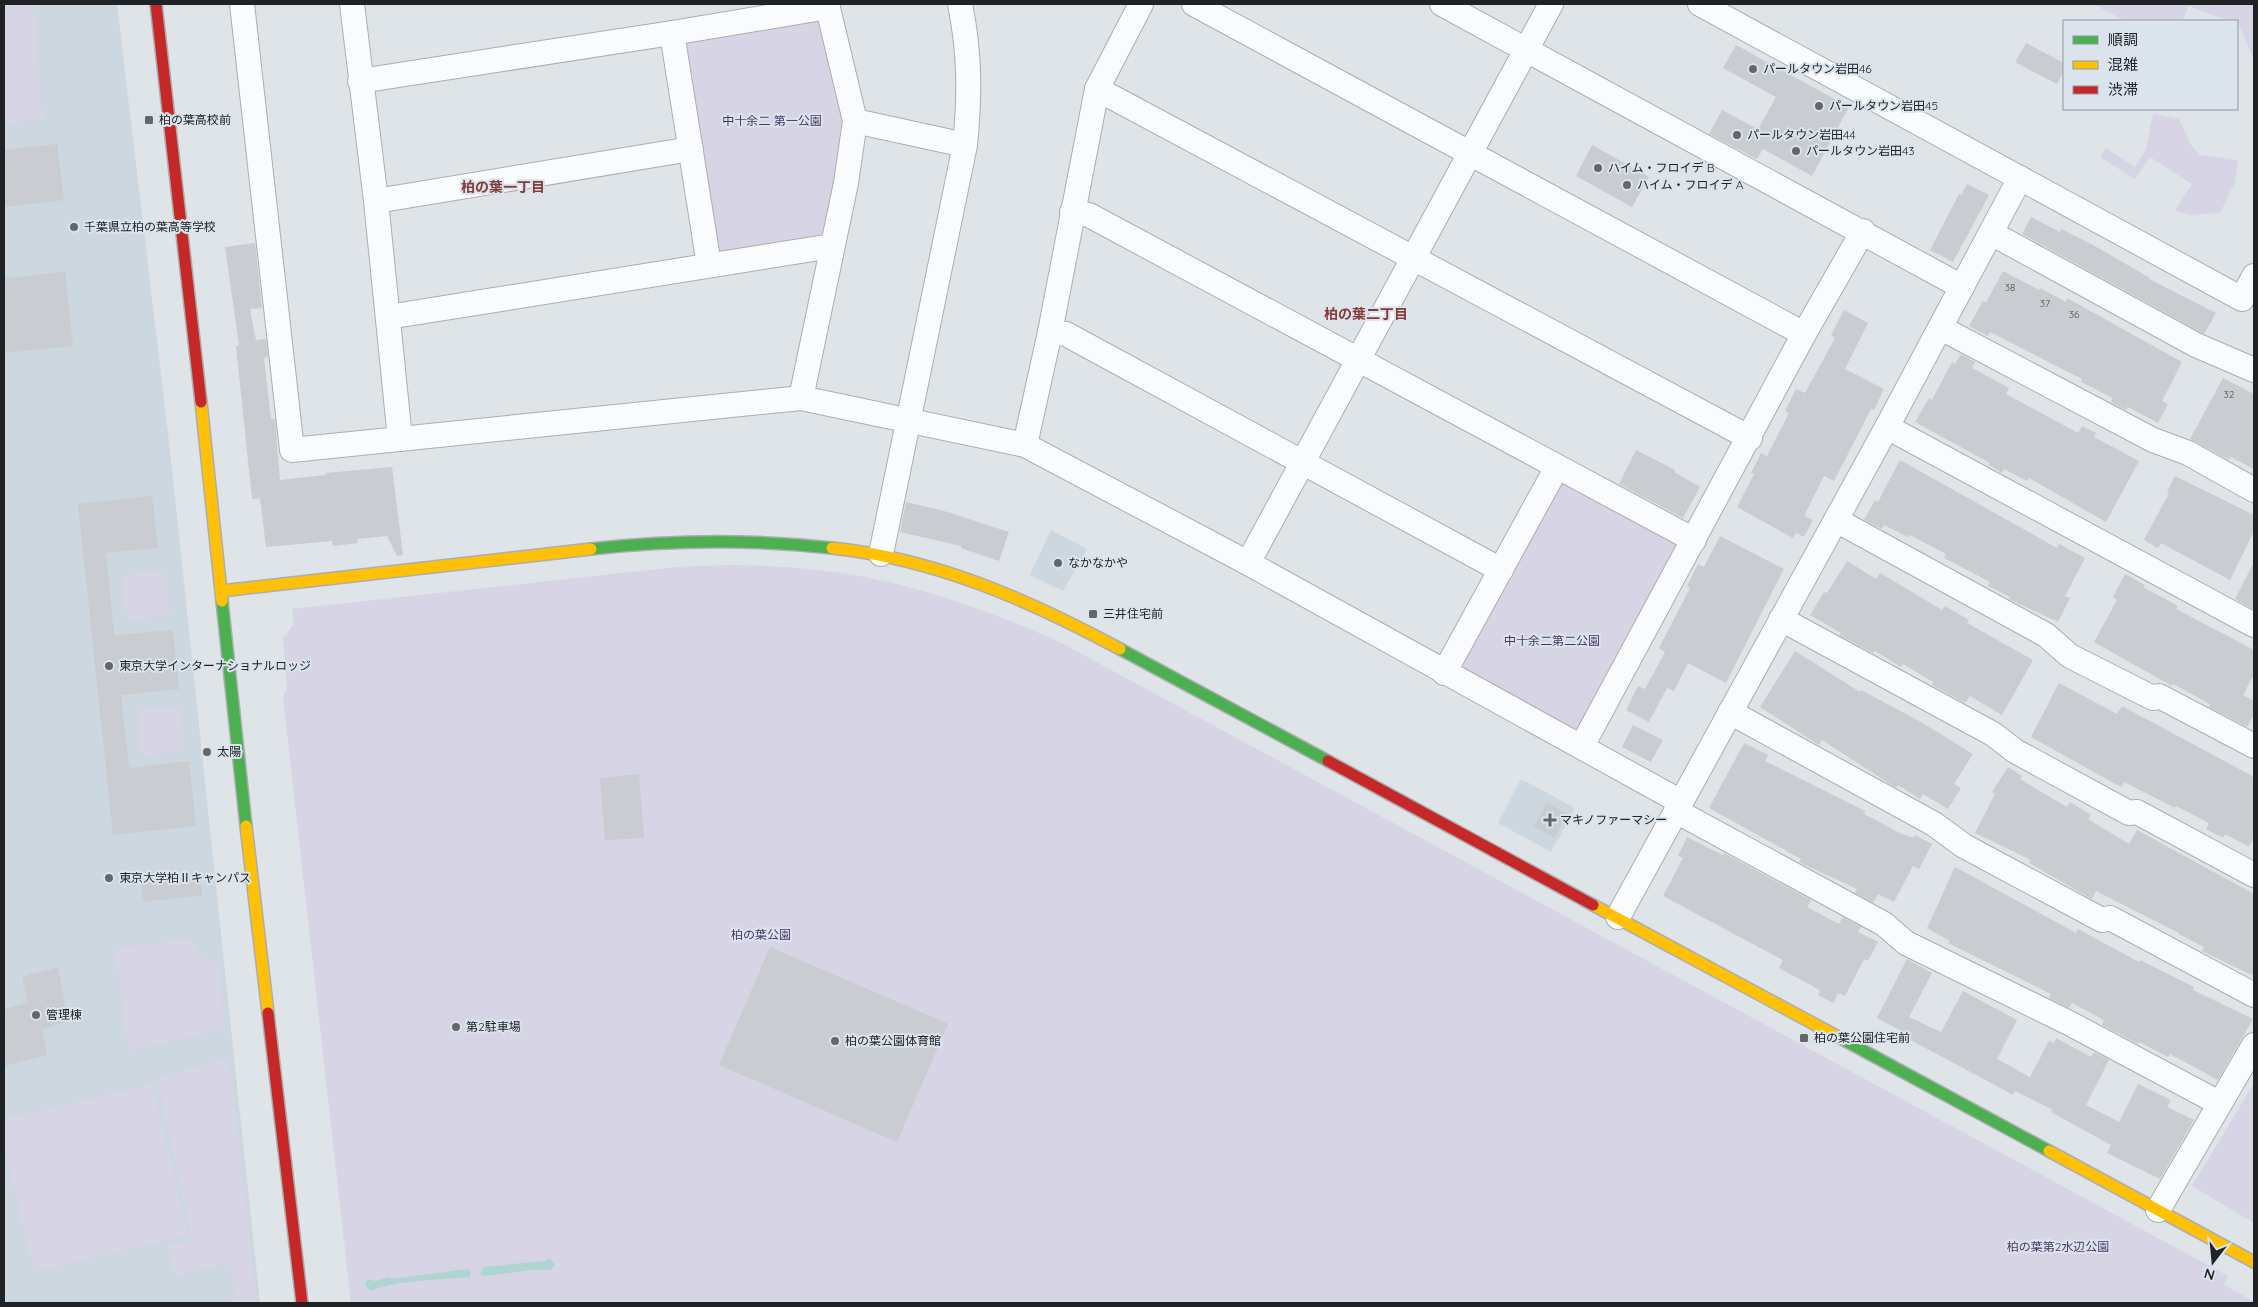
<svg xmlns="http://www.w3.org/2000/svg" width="2258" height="1307" font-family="Quicksand,'Noto Sans JP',sans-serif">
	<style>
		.built { fill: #cdd7df }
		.green { fill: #d6d4e5 }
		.water { fill: #afd5d2 }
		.building { fill: #c9ccd0 }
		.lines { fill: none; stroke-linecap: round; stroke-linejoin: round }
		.street-casing { stroke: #aaaeb0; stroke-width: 26 }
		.fast-casing { stroke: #aaaeb0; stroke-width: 14 }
		.slow-casing { stroke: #aaaeb0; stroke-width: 14 }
		.jam-casing { stroke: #aaaeb0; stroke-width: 14 }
		.street { stroke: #fafbfc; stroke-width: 24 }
		.fast { stroke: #4caf50; stroke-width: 11 }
		.slow { stroke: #ffc107; stroke-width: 11 }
		.jam { stroke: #c62828; stroke-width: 11 }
		.poi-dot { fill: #63676a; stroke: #dbe4ec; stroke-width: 2 }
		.labels { text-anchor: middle; stroke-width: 4; stroke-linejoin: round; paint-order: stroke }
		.number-label { font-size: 10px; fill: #4b4e51 }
		.poi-label { font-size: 12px; fill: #202326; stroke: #dbe4ec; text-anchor: start }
		.park-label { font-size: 12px; fill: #4a3769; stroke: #dbe4ec }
		.neighbourhood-label { font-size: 14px; font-weight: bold; fill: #853d3b; stroke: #dbe4ec }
	</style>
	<rect width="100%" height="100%" fill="#dfe4e8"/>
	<!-- built -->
	<g class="built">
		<polygon points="4,4 117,4 170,450 260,1303 4,1303"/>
		<polygon points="1051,530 1087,549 1063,591 1030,575"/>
		<polygon points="1521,779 1575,808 1551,852 1498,823"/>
	</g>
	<!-- green -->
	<g class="green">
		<polygon points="4,4 33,4 43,119 4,124"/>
		<polygon points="2093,4 2254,4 2254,59 2237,21 2229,21 2189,6 2182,21 2125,21"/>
		<polygon points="818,19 825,25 849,117 827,233 820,241 724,256 715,249 684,47 687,40"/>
		<polygon points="2153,114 2179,119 2191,145 2200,155 2238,160 2235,182 2220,213 2191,215 2175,211 2192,184 2150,157 2135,179 2100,157 2106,148 2135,167 2146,149"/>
		<polygon points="1565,483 1677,544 1583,730 1573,733 1463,674 1459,663 1556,488"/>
		<path d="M731,565C765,566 799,567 833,572C911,582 986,610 1058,641L2228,1276L2224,1285L2254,1301V1303H351L283,697L287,688L283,638L294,624L292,609L676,567Z"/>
		<polygon points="166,571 170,616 127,620 123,575"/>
		<polygon points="180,706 185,751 142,756 137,710"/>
		<polygon points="193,939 196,956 218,961 225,1030 128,1051 115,948"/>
		<polygon points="229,1057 256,1295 257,1303 225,1303 237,1300 229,1263 177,1276 165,1247 192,1239 157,1078"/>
		<polygon points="2254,1083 2254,1223 2192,1186"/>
		<polygon points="152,1084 188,1235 34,1272 4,1147 4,1119"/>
	</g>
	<!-- water -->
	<g class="water">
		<polygon points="550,1258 555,1265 550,1270 530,1270 485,1276 480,1274 483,1267 545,1261"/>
		<path d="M467,1269L471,1272L470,1277C443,1280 393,1280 371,1291L365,1285L367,1279L375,1281L390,1277L392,1279Z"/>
	</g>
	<!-- building -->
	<g class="building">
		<polygon points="2026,43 2064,63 2064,70 2057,84 2015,62"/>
		<polygon points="1736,45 1849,107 1812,176 1763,149 1757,159 1709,134 1722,110 1758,129 1776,97 1723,68"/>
		<polygon points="57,144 64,200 4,207 4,150"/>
		<polygon points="1592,145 1649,177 1632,207 1576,176"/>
		<polygon points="1967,184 1989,195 1953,262 1930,250 1959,194 1961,195"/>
		<polygon points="2031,217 2060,232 2061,229 2093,245 2150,278 2149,279 2216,313 2204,334 2022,234"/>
		<polygon points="255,243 262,308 250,309 256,340 266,339 268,357 264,358 271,419 275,419 280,480 326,475 326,473 392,467 403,555 397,556 387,536 357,539 358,543 333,546 332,541 266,547 260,498 252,499 236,346 239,345 225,247"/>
		<polygon points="65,271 73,346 4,353 4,279"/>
		<polygon points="2003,271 2039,290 2040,288 2066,302 2067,298 2182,362 2162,401 2168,404 2158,423 2128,407 2126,410 2111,402 2113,398 2081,382 2082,379 1990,332 1988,336 1969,326 1983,301 1986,303"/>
		<polygon points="1844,310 1868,323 1845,369 1884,389 1874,410 1871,409 1834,481 1824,476 1806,512 1805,516 1813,520 1804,537 1796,533 1793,538 1737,507 1754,474 1751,473 1761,453 1767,456 1789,413 1785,411 1796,389 1805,393 1835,338 1831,335"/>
		<polygon points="1961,354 1975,362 1972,368 2009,388 2006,394 2078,433 2082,426 2096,433 2094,437 2139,461 2106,522 2029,478 2027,481 2004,469 2002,473 1989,465 1990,463 1915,422 1929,398 1932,400 1952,362 1955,364"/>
		<polygon points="2223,378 2254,394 2254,469 2231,457 2229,460 2190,439"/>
		<polygon points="1636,450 1675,470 1674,472 1700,487 1683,518 1619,484"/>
		<polygon points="1900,460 2057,548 2059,544 2085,558 2065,596 2070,598 2058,622 2009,599 2010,597 1988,586 1990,582 1944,558 1946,554 1910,535 1908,537 1884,525 1882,529 1864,520 1875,500 1878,502"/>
		<polygon points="2175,476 2254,515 2254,531 2230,580 2161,543 2158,548 2144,540 2169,493 2167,492"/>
		<polygon points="152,496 158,548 106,553 114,635 173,630 179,689 121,695 129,768 189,761 196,826 113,835 78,504"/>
		<polygon points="906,502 944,511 1009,532 999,561 961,548 961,546 900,532"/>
		<polygon points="1720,536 1784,569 1726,683 1688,663 1674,691 1667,688 1649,722 1626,710 1638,686 1645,689 1665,652 1659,648 1690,588 1687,586 1698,564 1704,567"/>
		<polygon points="1847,561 1876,579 1880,573 1942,610 1945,606 1969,620 1967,623 2033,660 2002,715 1970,696 1965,703 1932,685 1933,682 1903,664 1901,667 1875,651 1873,653 1839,635 1841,633 1810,615 1824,592 1827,593"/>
		<polygon points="2254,562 2254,610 2235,599"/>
		<polygon points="2125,574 2145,585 2143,587 2178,606 2176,609 2254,650 2254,674 2243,695 2254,701 2254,714 2247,727 2209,707 2210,704 2173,684 2172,686 2094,642 2117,600 2113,597"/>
		<polygon points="1795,651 1860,692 1861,690 1921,722 1973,754 1954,784 1961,788 1948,809 1923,794 1920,799 1898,785 1896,788 1822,740 1819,745 1760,707"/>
		<polygon points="2059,683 2117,714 2122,706 2254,777 2254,837 2249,847 2225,834 2223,838 2206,829 2209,823 2176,806 2175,808 2124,782 2121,787 2031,737"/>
		<polygon points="1633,725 1663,740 1651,762 1622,747"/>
		<polygon points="1744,743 1768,755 1765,761 1865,811 1864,814 1900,833 1914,838 1915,835 1932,844 1919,869 1913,866 1894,902 1878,894 1873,903 1855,893 1857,889 1799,862 1801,859 1709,808"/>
		<polygon points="2008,767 2022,776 2020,779 2067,807 2070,802 2091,815 2088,819 2129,844 2137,830 2254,894 2254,976 2202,951 2204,947 2179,934 2179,933 2096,891 2092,899 2029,863 2031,860 1975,833 1995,794 1992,792"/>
		<polygon points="639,774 644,838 605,840 600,778"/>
		<polygon points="1547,803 1567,814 1554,838 1534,826"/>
		<polygon points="1687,837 1723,855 1724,853 1811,900 1807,907 1839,924 1843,917 1861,927 1858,932 1878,942 1868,961 1864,959 1845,996 1838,993 1833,1003 1818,995 1820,990 1779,968 1783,960 1663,896 1683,858 1678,856"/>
		<polygon points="1955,867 2076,933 2078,929 2139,962 2140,960 2194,987 2193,990 2253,1019 2218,1080 2170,1054 2168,1057 2139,1042 2138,1044 2102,1025 2104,1020 2072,1003 2069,1008 2049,998 2051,994 1948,943 1950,941 1927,928"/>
		<polygon points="200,877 202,895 143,902 141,884"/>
		<polygon points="770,947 948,1024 897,1142 719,1065"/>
		<polygon points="1907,959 1932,973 1909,1017 1941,1032 1963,991 2017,1020 1997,1059 2030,1077 2049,1041 2054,1043 2056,1038 2091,1057 2094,1052 2109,1060 2086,1105 2119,1122 2138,1084 2171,1100 2167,1107 2194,1120 2160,1179 2107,1153 2111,1145 2051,1112 2053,1110 2015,1091 2013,1095 1993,1084 1903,1036 1905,1033 1877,1018"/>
		<polygon points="58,967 68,1021 42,1029 47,1055 4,1066 4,1009 28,1003 22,977"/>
	</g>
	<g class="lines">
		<!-- street casing -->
		<g class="street-casing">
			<g id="street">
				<polyline points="242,4 292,450 801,398 1025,445 1248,563 1681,802"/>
				<polyline points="352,4 376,201 400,439"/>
				<polyline points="1194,4 1804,334"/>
				<polyline points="1442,4 1962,287"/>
				<polyline points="1700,4 2242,299 2254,276"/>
				<polyline points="672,33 709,265"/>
				<polyline points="360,81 672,33 828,7"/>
				<polyline points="1097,89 1750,438"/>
				<polyline points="855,121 965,145"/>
				<polyline points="376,201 691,149"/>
				<polyline points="1072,212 1089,215 1694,540"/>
				<polyline points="1991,233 2196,345 2254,370"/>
				<polyline points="388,317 832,246"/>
				<polyline points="1941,328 2153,440 2188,453 2254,490"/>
				<polyline points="1050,332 1066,334 1501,570"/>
				<polyline points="801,398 846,183 855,121 827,4"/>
				<polyline points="1887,427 2254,625"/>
				<polyline points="1025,445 1050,332 1097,89 1141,4"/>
				<polyline points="1836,520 2046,635 2070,656 2153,698 2159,696 2254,746"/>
				<path d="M881,554L965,145C970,95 970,53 960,4"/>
				<polyline points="1248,563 1551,4"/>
				<polyline points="1781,619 1993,734 2015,751 2129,813 2137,812 2254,875"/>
				<polyline points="1444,673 1557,467"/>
				<polyline points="1730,712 1934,824 1964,846 2102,920 2110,918 2254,995"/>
				<polyline points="1582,746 1804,334 1863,231"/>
				<polyline points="1676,811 1884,924 1906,943 2069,1023 2219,1103"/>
				<polyline points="1618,917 1887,427 2020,178"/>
				<polyline points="2158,1210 2254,1045"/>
			</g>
		</g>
		<!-- fast casing -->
		<g class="fast-casing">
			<g id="fast">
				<path d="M591,549C672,540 751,539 832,548"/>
				<polyline points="222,601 246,826"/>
				<polyline points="1120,649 1328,761"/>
				<polyline points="1842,1039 2049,1151"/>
			</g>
		</g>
		<!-- slow casing -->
		<g class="slow-casing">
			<g id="slow">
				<polyline points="201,402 222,601"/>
				<path d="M832,548C936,559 1029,600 1120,649"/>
				<polyline points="221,591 591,549"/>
				<polyline points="246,826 268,1013"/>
				<polyline points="1593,905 1842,1039"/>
				<polyline points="2049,1151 2254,1262"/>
			</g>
		</g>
		<!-- jam casing -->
		<g class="jam-casing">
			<g id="jam">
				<polyline points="156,4 201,402"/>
				<polyline points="1328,761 1593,905"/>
				<polyline points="268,1013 302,1303"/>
			</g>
		</g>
		<!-- street -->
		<use href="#street" class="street"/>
		<!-- fast -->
		<use href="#fast" class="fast"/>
		<!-- slow -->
		<use href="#slow" class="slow"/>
		<!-- jam -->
		<use href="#jam" class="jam"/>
	</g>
	<!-- markers -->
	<g class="poi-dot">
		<circle cx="1753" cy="69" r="5"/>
		<circle cx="1819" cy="106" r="5"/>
		<rect x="144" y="115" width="10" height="10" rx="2.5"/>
		<circle cx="1737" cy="135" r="5"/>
		<circle cx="1796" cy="151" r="5"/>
		<circle cx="1598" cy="168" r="5"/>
		<circle cx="1627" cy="185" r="5"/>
		<circle cx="74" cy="227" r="5"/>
		<circle cx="1058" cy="563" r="5"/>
		<rect x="1088" y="609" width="10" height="10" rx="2.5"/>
		<circle cx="109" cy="666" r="5"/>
		<circle cx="207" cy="752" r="5"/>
		<path d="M1547.5 812.5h5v5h5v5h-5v5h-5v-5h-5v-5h5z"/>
		<circle cx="109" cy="878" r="5"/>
		<circle cx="36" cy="1015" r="5"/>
		<circle cx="456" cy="1027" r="5"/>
		<rect x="1799" y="1033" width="10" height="10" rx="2.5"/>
		<circle cx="835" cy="1041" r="5"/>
	</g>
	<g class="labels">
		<!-- number labels -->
		<g class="number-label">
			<text x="2010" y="291">38</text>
			<text x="2045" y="307">37</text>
			<text x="2074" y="318">36</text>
			<text x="2229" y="398">32</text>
		</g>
		<!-- poi labels -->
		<g class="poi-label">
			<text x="1763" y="73">パールタウン岩田46</text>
			<text x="1829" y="110">パールタウン岩田45</text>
			<text x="159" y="124">柏の葉高校前</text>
			<text x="1747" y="139">パールタウン岩田44</text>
			<text x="1806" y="155">パールタウン岩田43</text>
			<text x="1608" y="172">ハイム・フロイデ B</text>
			<text x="1637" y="189">ハイム・フロイデ A</text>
			<text x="84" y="231">千葉県立柏の葉高等学校</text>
			<text x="1068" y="567">なかなかや</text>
			<text x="1103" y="618">三井住宅前</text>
			<text x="119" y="670">東京大学インターナショナルロッジ</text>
			<text x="217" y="756">太陽</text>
			<text x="1560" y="824">マキノファーマシー</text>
			<text x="119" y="882">東京大学柏Ⅱキャンパス</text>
			<text x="46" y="1019">管理棟</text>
			<text x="466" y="1031">第2駐車場</text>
			<text x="1814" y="1042">柏の葉公園住宅前</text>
			<text x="845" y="1045">柏の葉公園体育館</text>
		</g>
		<!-- park labels -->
		<g class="park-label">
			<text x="772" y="125">中十余二 第一公園</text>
			<text x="1552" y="645">中十余二第二公園</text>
			<text x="761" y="939">柏の葉公園</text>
			<text x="2058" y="1251">柏の葉第2水辺公園</text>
		</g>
		<!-- neighbourhood labels -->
		<g class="neighbourhood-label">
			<text x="503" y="192">柏の葉一丁目</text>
			<text x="1366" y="319">柏の葉二丁目</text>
		</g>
	</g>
	<!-- border -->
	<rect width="2258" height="1307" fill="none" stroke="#202326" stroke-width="10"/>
	<!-- legend -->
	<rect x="2063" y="20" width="175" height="90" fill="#dbe4ec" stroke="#90979d"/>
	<rect x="2073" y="36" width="25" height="8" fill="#4caf50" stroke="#90979d"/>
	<text x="2108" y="45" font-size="15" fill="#202326">順調</text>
	<rect x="2073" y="61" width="25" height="8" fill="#ffc107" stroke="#90979d"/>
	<text x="2108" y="70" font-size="15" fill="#202326">混雑</text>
	<rect x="2073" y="86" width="25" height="8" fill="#c62828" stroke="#90979d"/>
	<text x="2108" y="95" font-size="15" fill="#202326">渋滞</text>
	<!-- north arrow -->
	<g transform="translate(2213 1262) rotate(196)" stroke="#dbe4ec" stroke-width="4" paint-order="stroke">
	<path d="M0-4L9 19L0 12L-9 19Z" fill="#202326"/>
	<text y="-8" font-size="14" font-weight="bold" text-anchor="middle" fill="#202326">N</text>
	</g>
</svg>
